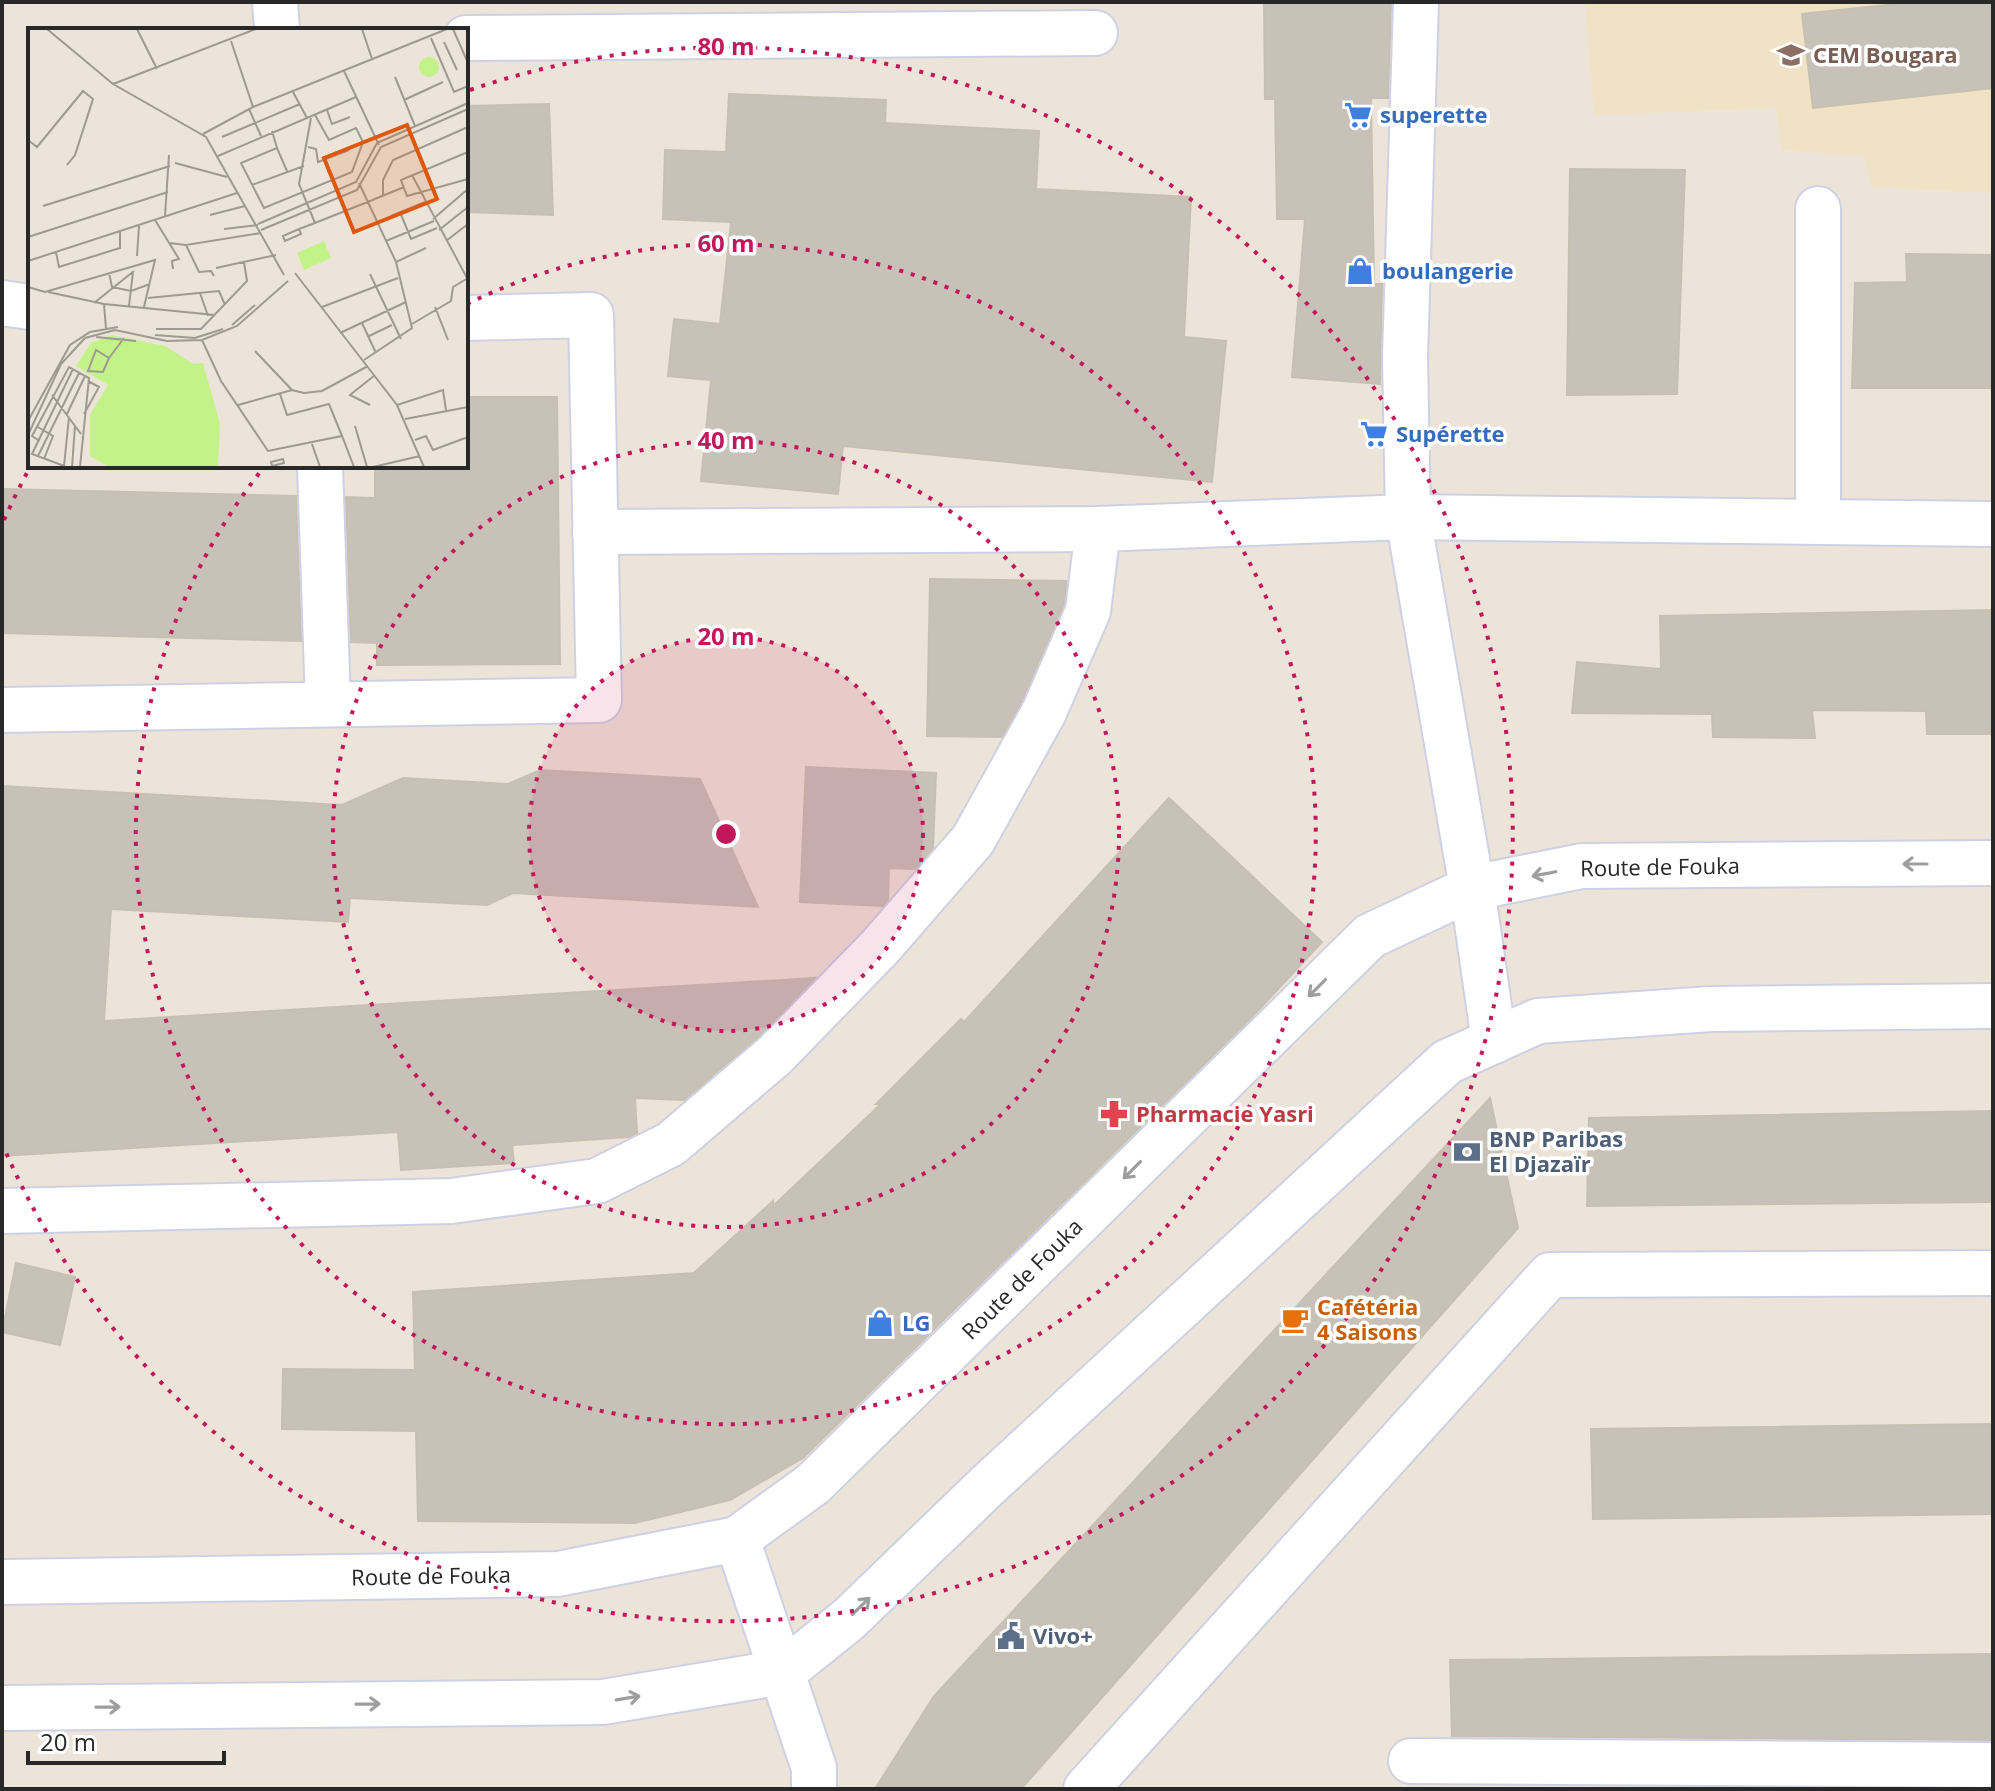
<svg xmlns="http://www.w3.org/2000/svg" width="1995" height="1791" font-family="'Open Sans',sans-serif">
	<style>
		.education { fill: #f0e3c5 }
		.building { fill: #c7c1b8; stroke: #c7c0b1; stroke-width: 2 }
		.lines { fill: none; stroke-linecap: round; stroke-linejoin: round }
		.minor-casing { stroke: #cdd1e3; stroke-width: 48 }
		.secondary-casing { stroke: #cdd1e3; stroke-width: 48 }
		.minor { stroke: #fff; stroke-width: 44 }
		.secondary { stroke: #fff; stroke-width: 44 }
		.oneway { stroke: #9e9e9e }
		.ring { fill: none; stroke: #c2185b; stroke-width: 4; stroke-dasharray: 4 8 }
		.labels { text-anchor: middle; stroke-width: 7; stroke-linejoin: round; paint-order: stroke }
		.education-label { font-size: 22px; font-weight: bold; fill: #785e54; stroke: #fff; text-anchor: start }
		.shop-label { font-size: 22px; font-weight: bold; fill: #366cbe; stroke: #fff; text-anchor: start }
		.street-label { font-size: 22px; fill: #282828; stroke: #fff }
		.health-label { font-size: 22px; font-weight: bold; fill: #be3a42; stroke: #fff; text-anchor: start }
		.service-label { font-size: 22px; font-weight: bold; fill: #4e5e75; stroke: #fff; text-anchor: start }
		.food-label { font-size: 22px; font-weight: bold; fill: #c56008; stroke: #fff; text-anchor: start }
		.inset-road { fill: none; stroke: #9e9992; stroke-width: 2 }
		.view { fill: #de570d; fill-opacity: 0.15; stroke: #de570d; stroke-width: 4 }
		.inset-edge { fill: none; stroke: #282828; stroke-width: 4 }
		.centre { fill: #c2185b; stroke: #fff; stroke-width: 4 }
		.ring-label { font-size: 24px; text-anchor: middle; font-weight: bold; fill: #c2185b; stroke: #fff; stroke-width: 7; stroke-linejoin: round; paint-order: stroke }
	</style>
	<rect width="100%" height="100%" fill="#ece4d8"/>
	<!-- education -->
	<polygon class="education" points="1585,2 1993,2 1993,193 1872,187 1863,156 1782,150 1776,108 1594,115"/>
	<!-- building -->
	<g class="building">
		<polygon points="1264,2 1391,2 1388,98 1371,98 1374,284 1382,284 1380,384 1292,377 1305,219 1277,219 1275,99 1265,99"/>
		<polygon points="1915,2 1993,2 1993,88 1813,108 1802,14"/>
		<polygon points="729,94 886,100 885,123 1039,131 1036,189 1191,197 1184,337 1226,341 1212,482 843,446 838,494 701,481 711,380 668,376 674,319 720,324 731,222 663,219 665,150 726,152"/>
		<polygon points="549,104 553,215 466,212 466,106"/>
		<polygon points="1570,169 1685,170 1677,394 1567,395"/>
		<polygon points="1906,254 1993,255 1993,388 1852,388 1855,283 1907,282"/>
		<polygon points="466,397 557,397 560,664 377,665 377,643 351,642 346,497 375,498 375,466 466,466"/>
		<polygon points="2,489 296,496 301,641 2,633"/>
		<polygon points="930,579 1067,581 1064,604 1022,701 1002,737 927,736"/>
		<polygon points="1993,610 1993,734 1927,734 1926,711 1812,710 1815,738 1713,737 1712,714 1572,713 1577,662 1661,669 1660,616"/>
		<polygon points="806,767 936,773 933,848 915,869 889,868 888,899 883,906 800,902"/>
		<polygon points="540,770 700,779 758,907 513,893 487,905 350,898 348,922 111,909 104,1021 815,978 758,1037 684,1100 635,1098 637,1133 629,1137 512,1145 514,1163 401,1170 398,1132 2,1156 2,786 342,805 403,778 508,784"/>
		<polygon points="1169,798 1322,942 1252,1017 803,1458 730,1500 635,1523 418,1521 416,1431 282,1429 283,1369 415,1370 413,1292 694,1273 773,1201 773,1206 881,1104 876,1104 961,1019 964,1022"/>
		<polygon points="1490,1098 1518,1228 1021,1789 875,1789 934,1696"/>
		<polygon points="1993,1111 1993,1202 1587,1206 1589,1118"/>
		<polygon points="16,1263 75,1277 60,1345 2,1332"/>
		<polygon points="1993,1424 1993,1514 1593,1519 1591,1429"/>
		<polygon points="1993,1654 1993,1740 1452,1736 1450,1660"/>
	</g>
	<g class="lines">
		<!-- minor casing -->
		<g class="minor-casing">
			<g id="minor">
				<polyline points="275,2 277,30"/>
				<polyline points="1416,2 1405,357 1408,517 1472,888 1494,1041"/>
				<polyline points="466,38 1095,33"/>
				<polyline points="1818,209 1818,522"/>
				<polyline points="2,303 30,307"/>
				<polyline points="320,466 328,704"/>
				<polyline points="595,532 1098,529 1408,517 1993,524"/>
				<polyline points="2,710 599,700 591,315 466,318"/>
				<polyline points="2,1211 451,1201 597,1181 671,1144 775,1055 880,947 973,840 1044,712 1088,611 1098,529"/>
				<polyline points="737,1539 814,1768 814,1789"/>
				<polyline points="1411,1761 1993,1765"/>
				<polyline points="1086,1789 1550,1275 1993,1273"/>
			</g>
		</g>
		<!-- secondary casing -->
		<g class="secondary-casing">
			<g id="secondary">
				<polyline points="2,1582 558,1574 737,1539 813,1484 1370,936 1472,888 1582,866 1993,863"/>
				<polyline points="2,1708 603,1702 783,1672 849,1619 987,1486 1447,1062 1538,1021 1711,1009 1993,1006"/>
			</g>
		</g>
		<!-- minor -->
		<use href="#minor" class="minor"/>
		<!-- secondary -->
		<use href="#secondary" class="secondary"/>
	</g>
	<!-- one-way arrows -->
	<defs><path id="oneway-shaft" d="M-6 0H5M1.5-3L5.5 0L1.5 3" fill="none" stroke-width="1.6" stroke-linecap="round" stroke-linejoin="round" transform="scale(2)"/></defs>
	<g class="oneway">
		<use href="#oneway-shaft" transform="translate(1915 864) rotate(180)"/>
		<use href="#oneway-shaft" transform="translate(1544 874) rotate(169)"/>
		<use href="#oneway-shaft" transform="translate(1317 988) rotate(135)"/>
		<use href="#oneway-shaft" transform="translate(1132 1170) rotate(135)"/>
		<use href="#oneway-shaft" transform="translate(861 1606) rotate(-44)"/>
		<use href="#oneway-shaft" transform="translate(628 1698) rotate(-9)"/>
		<use href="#oneway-shaft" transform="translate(368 1704) rotate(-1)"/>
		<use href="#oneway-shaft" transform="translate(108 1707) rotate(-1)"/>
	</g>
	<!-- distance rings -->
	<circle cx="726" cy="834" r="197" fill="#c2185b" fill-opacity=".12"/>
	<g class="ring">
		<circle cx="726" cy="834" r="197"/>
		<circle cx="726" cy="834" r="393"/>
		<path d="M467 304A590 590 0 1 1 264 467"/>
		<path d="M4 520A787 787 0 0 1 28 471M470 90A787 787 0 1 1 4 1148"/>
	</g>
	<!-- icons -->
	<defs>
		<g id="school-bare" transform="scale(2.16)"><path d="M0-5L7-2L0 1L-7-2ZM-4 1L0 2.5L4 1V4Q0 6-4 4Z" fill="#8d6e63" stroke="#fff" stroke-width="2.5" paint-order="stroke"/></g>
		<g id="supermarket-bare" transform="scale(2.16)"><path d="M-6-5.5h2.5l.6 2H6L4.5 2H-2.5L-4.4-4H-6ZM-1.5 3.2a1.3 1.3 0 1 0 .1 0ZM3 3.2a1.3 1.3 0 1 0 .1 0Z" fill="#3f7fe0" stroke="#fff" stroke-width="2.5" paint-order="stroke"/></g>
		<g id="shop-bare" transform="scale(2.16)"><path d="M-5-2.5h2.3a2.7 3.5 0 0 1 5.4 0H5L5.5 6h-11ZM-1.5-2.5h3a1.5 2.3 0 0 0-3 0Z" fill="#3f7fe0" stroke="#fff" stroke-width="2.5" paint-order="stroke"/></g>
		<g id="pharmacy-bare" transform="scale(2.16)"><path d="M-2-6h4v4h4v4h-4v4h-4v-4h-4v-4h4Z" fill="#e0444e" stroke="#fff" stroke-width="2.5" paint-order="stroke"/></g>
		<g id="bank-bare" transform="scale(2.16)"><path d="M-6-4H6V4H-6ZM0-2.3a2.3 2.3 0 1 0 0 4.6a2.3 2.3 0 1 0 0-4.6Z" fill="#5c6f8a" stroke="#fff" stroke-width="2.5" paint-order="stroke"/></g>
		<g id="cafe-bare" transform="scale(2.16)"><path d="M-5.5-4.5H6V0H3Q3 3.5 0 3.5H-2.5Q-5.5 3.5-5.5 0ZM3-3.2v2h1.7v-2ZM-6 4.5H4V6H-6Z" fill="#e8710a" stroke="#fff" stroke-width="2.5" paint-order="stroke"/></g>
		<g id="civic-bare" transform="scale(2.16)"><path d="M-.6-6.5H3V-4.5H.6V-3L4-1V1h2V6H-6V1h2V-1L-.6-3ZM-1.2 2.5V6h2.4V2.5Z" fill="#5c6f8a" stroke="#fff" stroke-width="2.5" paint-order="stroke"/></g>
	</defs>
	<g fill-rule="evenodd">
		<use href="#school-bare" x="1791" y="55"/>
		<use href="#supermarket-bare" x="1358" y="115"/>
		<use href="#shop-bare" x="1360" y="271"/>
		<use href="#supermarket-bare" x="1374" y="434"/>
		<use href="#pharmacy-bare" x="1114" y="1114"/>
		<use href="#bank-bare" x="1467" y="1152"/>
		<use href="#cafe-bare" x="1295" y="1320"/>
		<use href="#shop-bare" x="880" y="1323"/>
		<use href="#civic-bare" x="1011" y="1636"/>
	</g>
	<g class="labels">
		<!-- education labels -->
		<g class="education-label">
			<text x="1813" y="63">CEM Bougara</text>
		</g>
		<!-- shop labels -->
		<g class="shop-label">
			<text x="1380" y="123">superette</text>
			<text x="1382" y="279">boulangerie</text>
			<text x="1396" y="442">Supérette</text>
			<text x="902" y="1331">LG</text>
		</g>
		<!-- street labels -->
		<g class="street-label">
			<text transform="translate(1660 867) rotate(-1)" y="8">Route de Fouka</text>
			<text transform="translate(1022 1279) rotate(-45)" y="8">Route de Fouka</text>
			<text transform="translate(431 1576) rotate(-1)" y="8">Route de Fouka</text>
		</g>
		<!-- health labels -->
		<g class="health-label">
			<text x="1136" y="1122">Pharmacie Yasri</text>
		</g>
		<!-- service labels -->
		<g class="service-label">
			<text x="1489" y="1147">BNP Paribas<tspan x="1489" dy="25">El Djazaïr</tspan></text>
			<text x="1033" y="1644">Vivo+</text>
		</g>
		<!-- food labels -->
		<g class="food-label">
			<text x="1317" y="1315">Cafétéria<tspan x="1317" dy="25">4 Saisons</tspan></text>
		</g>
	</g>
	<!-- overview -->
	<g transform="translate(28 28)">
		<rect width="440" height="440" fill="#ece4d8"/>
		<path d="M391 39a10 10 0 1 1 20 0a10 10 0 1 1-20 0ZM296,213L303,230L276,242L269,225ZM84,307L137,318L165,336L175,335L192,396L190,438L81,439L62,428V387L80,357L48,338L63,315Z" fill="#c3f288"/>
		<path class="inset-road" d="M19,1L85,56L178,109L256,247M109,1L129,41M334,1L344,31M425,1L440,35M403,10L426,64L440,58M203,13L225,79M416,14L429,42M316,43L351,117M367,49L387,98M85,56L228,1M265,64L279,90M376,72L415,54M221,81L233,108M299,82L304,96L322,89M283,90L271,156L287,195M244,103L249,120L213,135L236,180L324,144L335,114L328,100L301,112L287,87M175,106L225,79L419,1M194,109L272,76M0,112L9,119L55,63L65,71L47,127L39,137M280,119L288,121L290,134L321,122M249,120L259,143M440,124L373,152L379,168L440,151M190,128L328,69M147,135L199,149M384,147L439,250M331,155L368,234L398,220M224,157L276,138M355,167V152L365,132L440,99M15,178L142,138M372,184L383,211L409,200M182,187L217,178M137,188L141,127M363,188L397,174M405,191L440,161M127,192L151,231L144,233L145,241M230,196L328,154L349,115L440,75M196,201L230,197M271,201L273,206L257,213L255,208L271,201L287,195L342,173L376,159M233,202L329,162L353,119L440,81M411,202L440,179M0,209L140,164M358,213L406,193M418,213L440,196M141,215L158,217L233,205M158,217L171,244L183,243L186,248M28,224L31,239L92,220V204M109,228L111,198M0,233L209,165M188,240L248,227M81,245L84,259L103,263L122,256M267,245L369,377L396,439M342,246L373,311M0,259L17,264L127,232L116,279M20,264L76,276L187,287M172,265L180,288M120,270L191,263L197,277M66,275L106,243M76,276L78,301M101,278L105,244M294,279L370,250M407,279L420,312M334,295L348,325M384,296L423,273L425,259L440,250M204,297L227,277M128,301H173L219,253L216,234M312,305L378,274M127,307L167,310L195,301M341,308L364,297M68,309L108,313M174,312L193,353L240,423L314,408L326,439M227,323L264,362L276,365L294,363L340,338M81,330L75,344L60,343L68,322L81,330L96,310M336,332L384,300L368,234M252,366L259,387L301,376L314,408M24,367L53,406M210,377L264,362M342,377L322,367L347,347M369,377L415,362L418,382M39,386L57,348M56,386L71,359L60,353M377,391L440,379M0,393L42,317L62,304L90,299M8,398L25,408L16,431M327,398L339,439M0,407L33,336L57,310L87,302L139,313L174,312L209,298L260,253M10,412L4,408L41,339L61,350L52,439M387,412L398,408L405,422L440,409M284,416L292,439M10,428L51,345M255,431L256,435L244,438L243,434ZM36,438L41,389M39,439L4,426L45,341M44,439L47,398M345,439L392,428"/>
		<path class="view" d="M379,97L409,171L326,204L296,130Z"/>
		<rect width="440" height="440" class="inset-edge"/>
	</g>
	<circle cx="726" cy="834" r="12" class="centre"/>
	<g class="ring-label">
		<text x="726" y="55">80 m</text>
		<text x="726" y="252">60 m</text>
		<text x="726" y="449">40 m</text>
		<text x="726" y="645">20 m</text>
	</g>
	<!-- border -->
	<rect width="1995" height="1791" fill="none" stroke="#282828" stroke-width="8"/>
	<!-- scale -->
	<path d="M28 1751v12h196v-12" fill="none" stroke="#282828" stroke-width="4"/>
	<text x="40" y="1751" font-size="24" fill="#282828" stroke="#ffffff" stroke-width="6" paint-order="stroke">20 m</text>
</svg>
